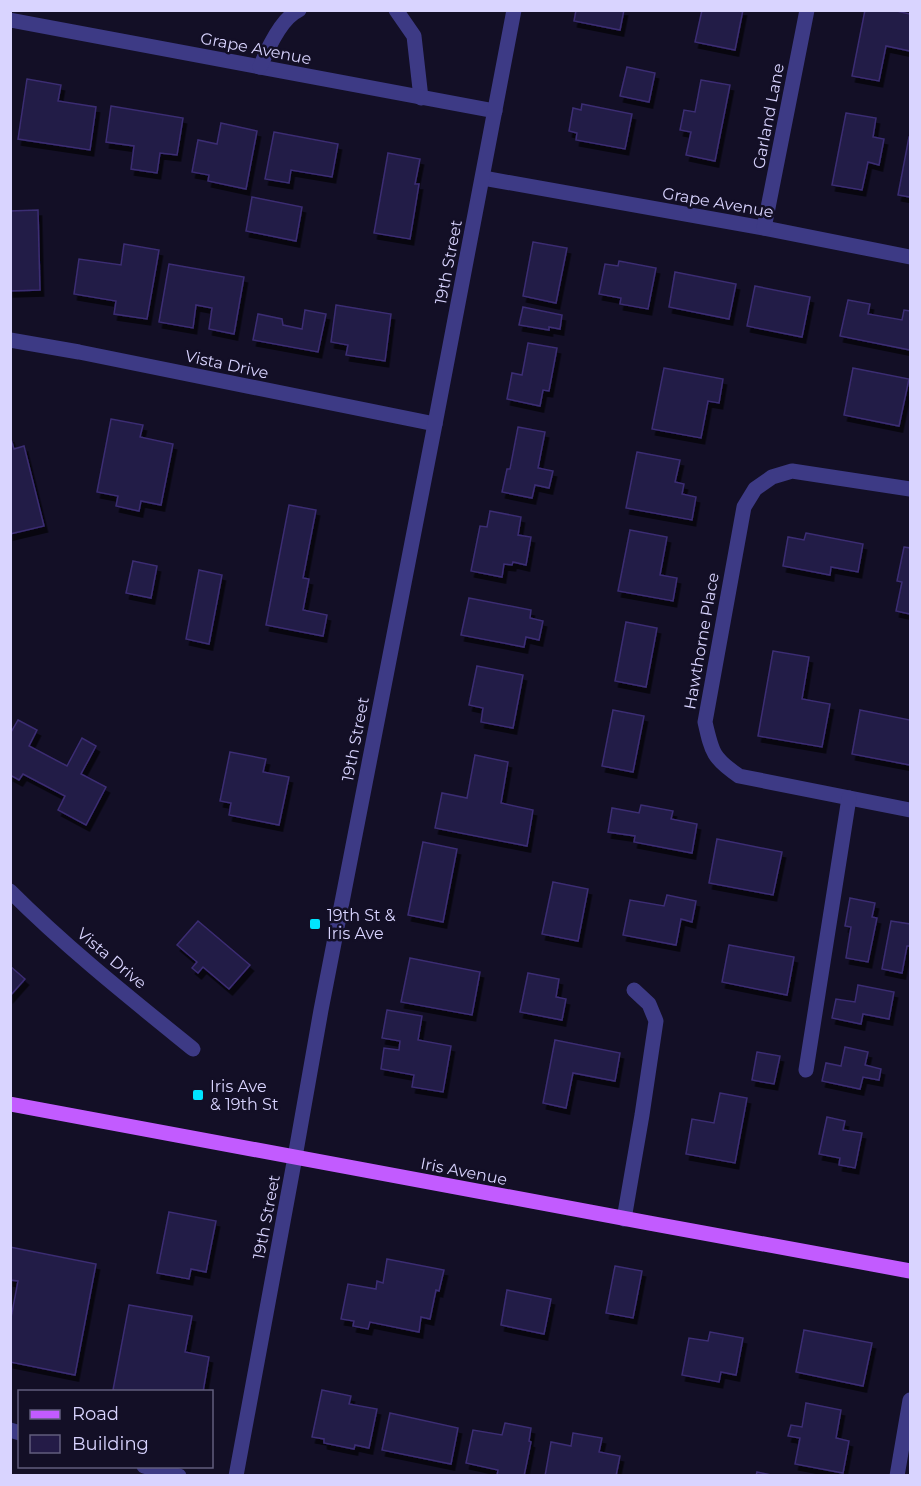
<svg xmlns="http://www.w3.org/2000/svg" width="921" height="1486" font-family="Montserrat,sans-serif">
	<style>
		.building { fill: #241b47; stroke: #3b2d73; stroke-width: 1.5; filter: url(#shadow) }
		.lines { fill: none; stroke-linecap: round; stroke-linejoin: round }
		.minor { stroke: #3d3a85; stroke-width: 15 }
		.major { stroke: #c25bff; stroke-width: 15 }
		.poi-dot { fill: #00e5ff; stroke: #130f26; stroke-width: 2 }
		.labels { text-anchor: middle; stroke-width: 5; stroke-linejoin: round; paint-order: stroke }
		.street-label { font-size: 16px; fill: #d9d4ff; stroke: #130f26 }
		.poi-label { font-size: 16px; fill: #d9d4ff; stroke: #130f26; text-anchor: start }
	</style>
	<defs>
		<filter id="shadow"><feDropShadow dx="3.5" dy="6" stdDeviation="0" flood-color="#0009"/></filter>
	</defs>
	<rect width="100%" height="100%" fill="#130f26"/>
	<!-- building -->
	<g class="building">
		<polygon points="576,10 624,10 620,30 574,21"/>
		<polygon points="702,10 743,10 735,50 695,42"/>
		<polygon points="865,10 892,10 910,14 910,51 886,46 879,81 852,76"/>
		<polygon points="627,67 655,73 649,102 620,96"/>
		<polygon points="27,79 61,85 58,101 96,107 90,150 18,139"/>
		<polygon points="701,80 730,85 715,161 686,155 691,132 680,130 684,110 695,112"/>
		<polygon points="582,104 632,114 625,149 576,140 577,133 569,131 573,108 581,110"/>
		<polygon points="111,106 183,118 177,155 160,153 157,173 131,169 134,146 106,142"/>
		<polygon points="846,113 876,118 873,137 884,139 879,165 868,162 862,190 832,185"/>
		<polygon points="221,123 257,131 246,189 208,181 209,175 192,172 198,140 217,144"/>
		<polygon points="274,132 338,144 332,177 291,170 289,183 265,179"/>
		<polygon points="909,137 910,137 910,197 898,195"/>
		<polygon points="388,153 420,159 415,184 419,184 410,239 374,233"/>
		<polygon points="252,197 302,207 296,241 246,231"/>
		<polygon points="38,210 40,290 10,291 10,211"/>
		<polygon points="533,242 567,248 556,303 523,296"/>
		<polygon points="124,244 159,250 147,319 114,314 116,301 74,294 79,259 121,265"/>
		<polygon points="619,261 656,268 648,309 620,304 621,298 599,294 605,264 618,266"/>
		<polygon points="169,264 244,277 234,334 209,329 212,308 196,305 193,328 159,322"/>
		<polygon points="675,272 736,284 729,319 669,307"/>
		<polygon points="755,286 810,297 802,337 747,326"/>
		<polygon points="848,300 870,304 868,314 902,320 904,310 910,311 910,350 840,336"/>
		<polygon points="336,305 391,314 385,361 346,355 348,345 331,342"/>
		<polygon points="523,307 562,315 560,329 549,327 549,330 519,325"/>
		<polygon points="305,310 326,314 318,352 253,340 258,314 282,319 283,325 302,329"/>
		<polygon points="528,343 557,348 549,391 543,390 540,406 507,399 512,373 522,375"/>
		<polygon points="664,368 723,379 719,403 708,401 701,438 652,429"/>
		<polygon points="853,368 909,379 899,426 844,415"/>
		<polygon points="111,419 143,425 140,437 173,444 161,505 141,501 139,511 116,506 118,496 97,492"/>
		<polygon points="518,427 545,432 538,468 553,471 549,488 535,485 532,498 502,492 507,469 510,469"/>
		<polygon points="10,436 14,449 24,446 44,526 10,534"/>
		<polygon points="637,452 680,460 675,482 684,484 682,494 696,497 692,520 626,508"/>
		<polygon points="289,505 316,510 303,578 309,579 303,610 327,615 323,636 266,625"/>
		<polygon points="490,511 521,517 518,535 531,537 526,565 513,562 512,565 504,564 502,577 471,571 480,526 487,527"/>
		<polygon points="630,530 667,537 660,575 677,578 673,601 618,591"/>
		<polygon points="806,533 863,544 858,572 831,567 830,575 783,566 788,537 804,540"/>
		<polygon points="904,547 910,548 910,614 896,611 902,582 897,581"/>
		<polygon points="133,561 157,566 151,598 126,593"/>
		<polygon points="199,570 222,575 209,644 186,639"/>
		<polygon points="469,598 531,610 530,618 543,621 539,640 526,637 524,647 461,635"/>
		<polygon points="626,622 657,628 646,687 615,681"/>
		<polygon points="773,651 809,657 802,699 830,704 822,747 758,736"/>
		<polygon points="477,666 523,675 513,728 481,722 483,708 469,705"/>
		<polygon points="613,710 644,716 633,772 602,766"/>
		<polygon points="860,710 910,720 910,765 852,754"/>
		<polygon points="18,720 37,730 29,746 67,766 82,738 96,746 81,774 106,787 86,825 58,810 65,796 23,774 19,780 10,775 10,734"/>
		<polygon points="230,752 266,759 263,772 289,777 279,825 229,815 231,803 220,801"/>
		<polygon points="475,755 508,762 501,803 533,810 527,846 435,828 442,793 467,798"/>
		<polygon points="641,805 673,811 671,819 697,824 692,853 634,842 635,836 608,832 612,808 639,813"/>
		<polygon points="717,839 782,852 773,895 709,883"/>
		<polygon points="423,842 457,849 443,922 408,915"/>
		<polygon points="553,882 588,889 578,941 542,934"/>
		<polygon points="667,895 696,901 692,922 681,919 676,945 623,935 630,900 664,906"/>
		<polygon points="850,898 875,903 872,917 877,918 868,962 846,958 851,927 845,926"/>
		<polygon points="198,921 250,965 229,989 203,967 198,973 192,968 197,962 177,945"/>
		<polygon points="891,921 910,924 910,946 907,946 902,973 882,969"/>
		<polygon points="729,945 794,957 787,995 722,982"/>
		<polygon points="410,958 480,972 472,1015 401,1002"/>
		<polygon points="10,966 25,979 10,996"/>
		<polygon points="528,973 559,979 556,997 566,999 562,1020 520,1012"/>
		<polygon points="858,985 894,992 889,1019 863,1014 861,1024 832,1018 836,999 855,1002"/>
		<polygon points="387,1010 422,1016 418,1040 451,1046 443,1092 412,1087 414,1075 381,1069 384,1048 399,1050 400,1041 382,1038"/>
		<polygon points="555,1040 620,1053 615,1081 573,1073 566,1108 543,1103"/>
		<polygon points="845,1047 868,1052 865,1065 881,1069 879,1080 863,1077 860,1089 822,1081 826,1063 841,1066"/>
		<polygon points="757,1052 780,1056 774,1084 752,1080"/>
		<polygon points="720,1093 747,1098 735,1163 686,1154 692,1119 714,1123"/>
		<polygon points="827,1117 845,1121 843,1130 862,1133 855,1168 839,1165 840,1158 819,1154"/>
		<polygon points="169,1212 216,1221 206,1272 191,1269 189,1279 157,1273"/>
		<polygon points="10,1247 96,1264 75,1375 10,1362 10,1323 18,1281 10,1280"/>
		<polygon points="387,1259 444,1270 439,1291 436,1290 430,1319 421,1317 419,1332 370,1322 368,1329 353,1326 354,1321 341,1319 348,1284 376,1289 377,1281 383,1283"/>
		<polygon points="615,1266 642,1271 633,1318 606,1313"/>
		<polygon points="507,1290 551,1299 544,1334 501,1325"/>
		<polygon points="129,1305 192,1316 185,1352 209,1357 203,1392 120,1392 113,1390"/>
		<polygon points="804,1330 872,1343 863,1386 796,1372"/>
		<polygon points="710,1332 743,1338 736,1375 721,1372 719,1382 682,1375 689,1338 708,1341"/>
		<polygon points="322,1390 351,1396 349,1404 377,1409 369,1448 355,1445 354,1449 324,1443 324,1439 312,1437"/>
		<polygon points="806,1403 841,1410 836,1438 849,1441 843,1473 795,1464 800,1438 788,1436 791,1425 802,1427"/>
		<polygon points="390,1413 458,1428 451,1464 382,1450"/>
		<polygon points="505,1423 531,1428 529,1441 531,1442 524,1476 497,1476 498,1470 466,1463 473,1430 502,1435"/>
		<polygon points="573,1433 602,1438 599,1452 620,1456 616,1476 545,1476 551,1442 571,1446"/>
		<polygon points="757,1472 776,1476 756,1476"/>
	</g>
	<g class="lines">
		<!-- minor -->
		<g class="minor">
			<polyline points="396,10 414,36 421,98"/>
			<polyline points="10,20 495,111"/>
			<path d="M260,67C267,50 281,18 299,10"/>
			<polyline points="483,178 764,228 910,257"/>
			<polyline points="764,228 807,10"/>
			<polyline points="10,340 79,352 435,424"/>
			<path d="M910,489L792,471L772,477L755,489L744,507L705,722C712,753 713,758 739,776L910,810"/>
			<path d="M10,891C67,948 130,998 193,1049"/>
			<polyline points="806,1070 849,798"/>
			<polyline points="624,1219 642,1115 656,1021 649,1004 634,990"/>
			<polyline points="10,1430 20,1433"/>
			<polyline points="144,1466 179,1476"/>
			<polyline points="236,1476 295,1157 321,1010 435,424 514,10"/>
			<polyline points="897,1476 910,1400"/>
		</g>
		<!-- major -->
		<path class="major" d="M10,1104C311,1160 610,1216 910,1271"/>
	</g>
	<!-- markers -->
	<g class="poi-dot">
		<rect x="309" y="918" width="12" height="12" rx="3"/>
		<rect x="192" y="1089" width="12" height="12" rx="3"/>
	</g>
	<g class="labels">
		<!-- street labels -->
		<g class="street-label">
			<text transform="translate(256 48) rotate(11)" y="6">Grape Avenue</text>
			<text transform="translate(768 116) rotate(-79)" y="6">Garland Lane</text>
			<text transform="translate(718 202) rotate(10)" y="6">Grape Avenue</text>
			<text transform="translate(448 262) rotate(-79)" y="6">19th Street</text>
			<text transform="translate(227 364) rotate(12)" y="6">Vista Drive</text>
			<text transform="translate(701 641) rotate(-80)" y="6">Hawthorne Place</text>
			<text transform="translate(355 739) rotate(-79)" y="6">19th Street</text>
			<text transform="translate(112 958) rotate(40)" y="6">Vista Drive</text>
			<text transform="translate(464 1171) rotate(11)" y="6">Iris Avenue</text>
			<text transform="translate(266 1217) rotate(-79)" y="6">19th Street</text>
		</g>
		<!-- poi labels -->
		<g class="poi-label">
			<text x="327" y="921">19th St &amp;<tspan x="327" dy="18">Iris Ave</tspan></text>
			<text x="210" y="1092">Iris Ave<tspan x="210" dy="18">&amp; 19th St</tspan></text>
		</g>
	</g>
	<!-- border -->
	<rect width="921" height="1486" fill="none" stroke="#d9d4ff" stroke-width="24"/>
	<!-- legend -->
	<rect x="18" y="1390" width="195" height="78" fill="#130f26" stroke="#625e7d" stroke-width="1.5"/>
	<rect x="30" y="1410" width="30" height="9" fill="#c25bff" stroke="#625e7d" stroke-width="1.5"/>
	<text x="72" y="1420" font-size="18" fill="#d9d4ff">Road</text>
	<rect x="30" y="1435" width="30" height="18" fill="#241b47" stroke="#625e7d" stroke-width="1.5"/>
	<text x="72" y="1450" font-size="18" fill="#d9d4ff">Building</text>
</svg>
